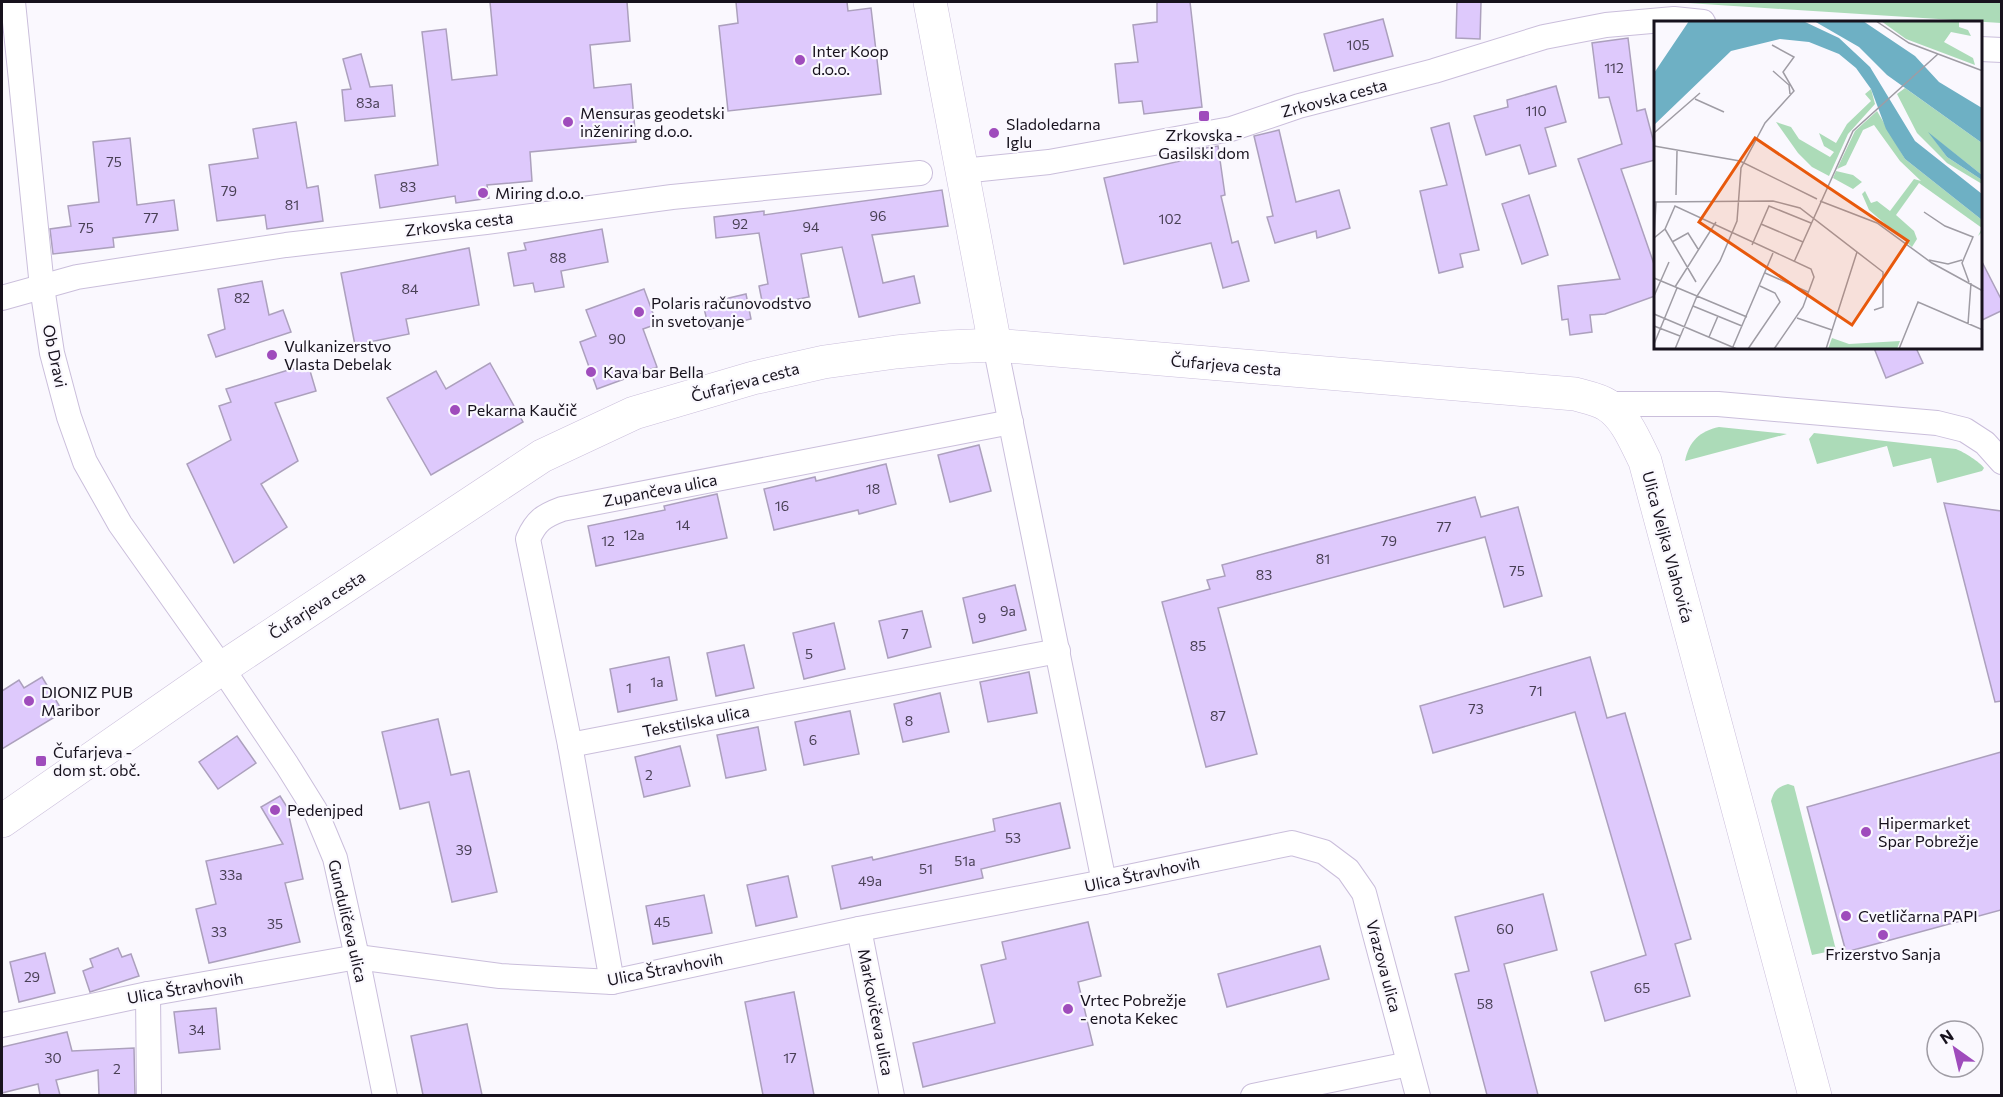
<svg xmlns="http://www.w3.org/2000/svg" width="2003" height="1097" font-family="Commissioner,sans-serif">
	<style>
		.green { fill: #acdbb8 }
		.building { fill: #dec9fc; stroke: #aca0bd; stroke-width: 1.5 }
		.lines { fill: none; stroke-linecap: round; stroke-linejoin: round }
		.street-casing { stroke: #cabedb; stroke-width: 26 }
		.secondary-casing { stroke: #cabedb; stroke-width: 34 }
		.street { stroke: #fff; stroke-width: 24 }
		.secondary { stroke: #fff; stroke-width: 33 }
		.poi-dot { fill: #9f4cbc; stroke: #faf8fe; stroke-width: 2 }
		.labels { text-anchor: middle; stroke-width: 4.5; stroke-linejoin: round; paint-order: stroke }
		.number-label { font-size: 14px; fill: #494055 }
		.poi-label { font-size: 16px; fill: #17121d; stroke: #faf8fe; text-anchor: start }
		.street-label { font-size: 16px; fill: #17121d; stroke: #faf8fe }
		.inset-road { fill: none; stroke: #9f9ca4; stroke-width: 1.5 }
		.view { fill: #e8590c; fill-opacity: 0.15; stroke: #e8590c; stroke-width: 3 }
		.inset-edge { fill: none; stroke: #17121d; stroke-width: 3 }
	</style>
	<rect width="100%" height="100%" fill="#faf8fe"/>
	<!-- green -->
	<g class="green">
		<polygon points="1669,2 2001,2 2001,23 1672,2"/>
		<path d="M1719,427L1787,434L1685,461C1689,441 1700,431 1719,427Z"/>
		<path d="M1814,433L1956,449C1964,452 1980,462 1984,468L1982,471L1937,483L1931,458L1893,467L1887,446L1817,464L1809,439Z"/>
		<path d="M1788,784L1794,786L1836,950L1812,955L1771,801C1774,790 1778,787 1788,784Z"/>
	</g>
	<!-- building -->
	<g class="building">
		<polygon points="490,2 627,2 630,41 590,45 594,88 631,84 636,142 530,152 532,181 487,185 489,198 456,203 455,196 380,208 375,175 438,165 422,32 446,29 452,80 497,75"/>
		<polygon points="736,2 847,2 848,11 871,8 881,94 728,111 719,26 738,23"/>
		<polygon points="1157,2 1190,2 1202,107 1144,114 1142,101 1119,103 1115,64 1138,62 1133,25 1157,22"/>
		<polygon points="1457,2 1481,2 1480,39 1456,38"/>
		<polygon points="1383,19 1393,56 1334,71 1324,34"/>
		<polygon points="1628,38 1637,111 1645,109 1655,147 1655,160 1621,169 1655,267 1655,296 1605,314 1590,315 1592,332 1570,335 1568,319 1562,320 1558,286 1620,279 1578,159 1622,144 1609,97 1599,98 1592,43"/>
		<polygon points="361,54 370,87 392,85 395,116 345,121 342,90 351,89 343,59"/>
		<polygon points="1556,86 1566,122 1545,128 1556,166 1529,174 1520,145 1486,155 1474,116 1508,107 1507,100"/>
		<polygon points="296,122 307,188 318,186 323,221 267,229 265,215 217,221 209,165 258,158 253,129"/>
		<polygon points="1449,123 1479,250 1460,254 1463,267 1439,273 1420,191 1447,185 1431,128"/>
		<polygon points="1279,130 1296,202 1339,190 1350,228 1317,238 1316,231 1275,243 1267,217 1273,216 1254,136"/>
		<polygon points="130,138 137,205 174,200 178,230 113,238 114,247 53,254 50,229 71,226 68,206 99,202 93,142"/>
		<polygon points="1218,146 1225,195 1221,196 1232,243 1238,241 1249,281 1223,288 1211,243 1124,264 1104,178 1194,158 1193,150"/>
		<polygon points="942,190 948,226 872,235 883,283 914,276 920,303 859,317 842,247 801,254 809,297 763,306 759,286 768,284 759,233 716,238 714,217 764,211 764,215"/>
		<polygon points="1529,195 1548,255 1522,264 1502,204"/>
		<polygon points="602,229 608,262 561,271 564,287 535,292 533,283 514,286 508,253 526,250 524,243"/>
		<polygon points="469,248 479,305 406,319 409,334 355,345 341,273"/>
		<polygon points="1980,258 2001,299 2001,311 1980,321"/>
		<polygon points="262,281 269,315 283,310 291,332 216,357 208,335 225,329 218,289"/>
		<polygon points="644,289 657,324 643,329 657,367 597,389 580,342 596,336 586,310"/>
		<polygon points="746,294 751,319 709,329 703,304"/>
		<polygon points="1874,348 1916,348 1923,363 1886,378"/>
		<polygon points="490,363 523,422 431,475 387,398 436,371 446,389"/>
		<polygon points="308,364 316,391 275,403 298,461 261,484 287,527 234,563 187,464 231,440 219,406 231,402 226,389"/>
		<polygon points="979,445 991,491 950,502 938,455"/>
		<polygon points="886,464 896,504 859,514 858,510 774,530 764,489 815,477 816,481"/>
		<polygon points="717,494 727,538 596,566 588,526 665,510 664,506"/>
		<polygon points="1475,497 1481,517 1518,507 1542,596 1504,607 1485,537 1218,608 1257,754 1206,767 1162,602 1210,589 1207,580 1225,576 1222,565"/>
		<polygon points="1944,503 2001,511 2001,701 1995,702"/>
		<polygon points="1015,585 1026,630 973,643 963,598"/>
		<polygon points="922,611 931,647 888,658 879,621"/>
		<polygon points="834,623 845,669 804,679 793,633"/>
		<polygon points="744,645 754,688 716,696 707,653"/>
		<polygon points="669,657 677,700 618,712 610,669"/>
		<polygon points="1590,657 1607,718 1625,713 1691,939 1675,944 1690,996 1605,1021 1591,972 1646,955 1575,712 1433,753 1420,706"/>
		<polygon points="1029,672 1037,713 988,722 980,682"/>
		<polygon points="42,677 63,712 2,749 2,691 19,680 24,688"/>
		<polygon points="940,693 949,732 903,742 894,704"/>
		<polygon points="850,711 859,754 804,765 795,722"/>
		<polygon points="438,719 451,775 469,771 497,892 452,902 429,802 400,809 382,732"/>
		<polygon points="758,727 766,770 726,778 717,735"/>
		<polygon points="237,736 256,763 218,789 199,762"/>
		<polygon points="680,746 690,786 644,797 635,757"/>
		<polygon points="2001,752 2001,910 1846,952 1807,807"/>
		<polygon points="280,796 287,807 303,879 285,883 300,942 209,963 196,909 216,904 206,861 283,844 261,807"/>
		<polygon points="1060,803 1070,848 981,869 983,878 841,909 832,866 872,857 873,860 995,831 993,819"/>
		<polygon points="788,876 797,917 756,926 747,885"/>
		<polygon points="1543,894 1557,950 1504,964 1538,1095 1487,1095 1455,974 1469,971 1455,917"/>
		<polygon points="704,895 712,933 653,944 646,906"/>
		<polygon points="1088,922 1101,976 1078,982 1093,1045 923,1087 913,1043 995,1023 981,965 1006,959 1002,942"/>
		<polygon points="1320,946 1329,979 1227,1007 1218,974"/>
		<polygon points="118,948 122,957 131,954 139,976 90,992 83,971 93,967 90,959"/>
		<polygon points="45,953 55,993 19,1002 10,962"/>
		<polygon points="794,992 814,1095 763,1095 745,1002"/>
		<polygon points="216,1008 220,1049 179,1053 174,1012"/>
		<polygon points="467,1024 482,1095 423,1095 411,1036"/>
		<polygon points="67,1032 72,1051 134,1048 135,1095 99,1095 98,1070 56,1080 60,1095 40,1095 38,1084 2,1093 2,1047"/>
	</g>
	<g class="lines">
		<!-- street casing -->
		<g class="street-casing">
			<g id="street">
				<polyline points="13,2 42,287 52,353 69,417 85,462 120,524 222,668 287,765 315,810 335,858 357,957 385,1096"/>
				<polyline points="1980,49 2002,50"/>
				<polyline points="962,171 1049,162 1231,129 1299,106 1434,71 1544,37 1606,25 1674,19 1703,22"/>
				<polyline points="2,298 77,277 286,245 486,222 672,197 920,173"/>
				<polyline points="995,345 1104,882"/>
				<polyline points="1606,404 1718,404 1937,423 1965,430 1985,443 2002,462"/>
				<polyline points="570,745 1058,651"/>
				<polyline points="859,929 892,1096"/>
				<path d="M612,982L570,745L528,539C536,521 543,516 562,509L1011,422"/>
				<polyline points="148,994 149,1096"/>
				<polyline points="2,1025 148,994 357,957 500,976 612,982 859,929 1104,882 1292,843 1324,852 1348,870 1364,893 1418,1096"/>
				<polyline points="1253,1096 1409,1064"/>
			</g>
		</g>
		<!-- secondary casing -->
		<g class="secondary-casing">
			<g id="secondary">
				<polyline points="930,2 995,345"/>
				<path d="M2,821L222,668L542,456L634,413L753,378L824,362L896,352L947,347L995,345L1575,394C1585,397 1598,399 1607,405C1626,417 1635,441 1645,461L1815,1096"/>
			</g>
		</g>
		<!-- street -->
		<use href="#street" class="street"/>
		<!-- secondary -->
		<use href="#secondary" class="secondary"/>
	</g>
	<!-- markers -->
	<g class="poi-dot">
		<circle cx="800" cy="60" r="6"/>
		<rect x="1198" y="110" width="12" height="12" rx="3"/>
		<circle cx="568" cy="122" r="6"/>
		<circle cx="994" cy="133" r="6"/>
		<circle cx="483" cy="193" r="6"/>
		<circle cx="639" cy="312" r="6"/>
		<circle cx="272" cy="355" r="6"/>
		<circle cx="591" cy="372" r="6"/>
		<circle cx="455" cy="410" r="6"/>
		<circle cx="29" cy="701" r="6"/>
		<rect x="35" y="755" width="12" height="12" rx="3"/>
		<circle cx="275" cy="810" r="6"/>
		<circle cx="1866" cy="832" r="6"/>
		<circle cx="1846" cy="916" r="6"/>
		<circle cx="1883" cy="935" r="6"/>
		<circle cx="1068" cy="1009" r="6"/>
	</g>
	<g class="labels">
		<!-- number labels -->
		<g class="number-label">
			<text x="1358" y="50">105</text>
			<text x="1614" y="73">112</text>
			<text x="368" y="108">83a</text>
			<text x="1536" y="116">110</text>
			<text x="114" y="167">75</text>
			<text x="408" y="192">83</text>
			<text x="229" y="196">79</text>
			<text x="292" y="210">81</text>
			<text x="878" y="221">96</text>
			<text x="151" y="223">77</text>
			<text x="1170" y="224">102</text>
			<text x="740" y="229">92</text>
			<text x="811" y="232">94</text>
			<text x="86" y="233">75</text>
			<text x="558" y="263">88</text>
			<text x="410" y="294">84</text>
			<text x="242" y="303">82</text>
			<text x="617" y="344">90</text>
			<text x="873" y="494">18</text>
			<text x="782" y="511">16</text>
			<text x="683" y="530">14</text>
			<text x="1444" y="532">77</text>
			<text x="634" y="540">12a</text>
			<text x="608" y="546">12</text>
			<text x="1389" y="546">79</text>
			<text x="1323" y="564">81</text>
			<text x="1517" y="576">75</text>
			<text x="1264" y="580">83</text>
			<text x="1008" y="616">9a</text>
			<text x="982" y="623">9</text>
			<text x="905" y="639">7</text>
			<text x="1198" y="651">85</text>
			<text x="809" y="659">5</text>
			<text x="657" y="687">1a</text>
			<text x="629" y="693">1</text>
			<text x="1536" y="696">71</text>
			<text x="1476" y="714">73</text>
			<text x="1218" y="721">87</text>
			<text x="909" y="726">8</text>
			<text x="813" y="745">6</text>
			<text x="649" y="780">2</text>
			<text x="1013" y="843">53</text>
			<text x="464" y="855">39</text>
			<text x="965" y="866">51a</text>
			<text x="926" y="874">51</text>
			<text x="231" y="880">33a</text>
			<text x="870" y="886">49a</text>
			<text x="662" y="927">45</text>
			<text x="275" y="929">35</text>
			<text x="1505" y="934">60</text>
			<text x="219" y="937">33</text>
			<text x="32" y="982">29</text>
			<text x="1642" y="993">65</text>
			<text x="1485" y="1009">58</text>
			<text x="197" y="1035">34</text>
			<text x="53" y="1063">30</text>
			<text x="790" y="1063">17</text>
			<text x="117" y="1074">2</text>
		</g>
		<!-- poi labels -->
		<g class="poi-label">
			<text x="812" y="57">Inter Koop<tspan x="812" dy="18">d.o.o.</tspan></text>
			<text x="580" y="119">Mensuras geodetski<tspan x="580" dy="18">inženiring d.o.o.</tspan></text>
			<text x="1006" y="130">Sladoledarna<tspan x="1006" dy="18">Iglu</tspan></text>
			<text x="1204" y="141" text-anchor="middle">Zrkovska -<tspan x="1204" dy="18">Gasilski dom</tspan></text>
			<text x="495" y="199">Miring d.o.o.</text>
			<text x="651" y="309">Polaris računovodstvo<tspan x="651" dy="18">in svetovanje</tspan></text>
			<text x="284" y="352">Vulkanizerstvo<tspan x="284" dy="18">Vlasta Debelak</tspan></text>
			<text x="603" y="378">Kava bar Bella</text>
			<text x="467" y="416">Pekarna Kaučič</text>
			<text x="41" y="698">DIONIZ PUB<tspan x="41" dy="18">Maribor</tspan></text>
			<text x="53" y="758">Čufarjeva -<tspan x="53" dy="18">dom st. obč.</tspan></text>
			<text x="287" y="816">Pedenjped</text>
			<text x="1878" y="829">Hipermarket<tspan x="1878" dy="18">Spar Pobrežje</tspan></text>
			<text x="1858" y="922">Cvetličarna PAPI</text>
			<text x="1883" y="960" text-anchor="middle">Frizerstvo Sanja</text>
			<text x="1080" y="1006">Vrtec Pobrežje<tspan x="1080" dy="18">- enota Kekec</tspan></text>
		</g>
		<!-- street labels -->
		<g class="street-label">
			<text transform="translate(1334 98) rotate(-15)" y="6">Zrkovska cesta</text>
			<text transform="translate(459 224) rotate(-7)" y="6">Zrkovska cesta</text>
			<text transform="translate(55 356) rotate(78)" y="6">Ob Dravi</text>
			<text transform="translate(1226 365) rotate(5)" y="6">Čufarjeva cesta</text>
			<text transform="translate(745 382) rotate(-15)" y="6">Čufarjeva cesta</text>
			<text transform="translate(660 490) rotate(-11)" y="6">Zupančeva ulica</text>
			<text transform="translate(1668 547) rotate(75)" y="6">Ulica Veljka Vlahovića</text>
			<text transform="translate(317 605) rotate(-33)" y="6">Čufarjeva cesta</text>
			<text transform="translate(696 721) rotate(-11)" y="6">Tekstilska ulica</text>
			<text transform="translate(1142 874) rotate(-12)" y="6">Ulica Štravhovih</text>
			<text transform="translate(348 921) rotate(77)" y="6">Gunduličeva ulica</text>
			<text transform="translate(1384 966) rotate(75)" y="6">Vrazova ulica</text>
			<text transform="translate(665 969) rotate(-11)" y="6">Ulica Štravhovih</text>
			<text transform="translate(185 988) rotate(-10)" y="6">Ulica Štravhovih</text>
			<text transform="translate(876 1012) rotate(79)" y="6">Markovičeva ulica</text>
		</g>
	</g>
	<!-- overview -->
	<g transform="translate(1654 21)">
		<rect width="328" height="328" fill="#faf8fe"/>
		<path d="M227,0H305V6L314,9L317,15L297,11L290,21L319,37L321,44L252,18ZM251,67L328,122V154L277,114L293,136L328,159V163L293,142L263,112L243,73ZM217,68L221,83L194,113L175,155L158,146L144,132L122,101L137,106L145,118L176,136L180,131L170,125L165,112L182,122L193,103L217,80L211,73ZM223,90L251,138L328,199V211L324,215L328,207L265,162L242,194L260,210L263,218L258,226L215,189L208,173L211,170L217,182L223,180L236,190L260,158L267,160L246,140L220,104L209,109L192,144L183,148L201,110ZM182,150L199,154L208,161L199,168L179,157ZM178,317L195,323L246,320L243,328H174Z" fill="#acdbb8"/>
		<path d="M35,0H149L185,17L216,46L261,120L328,173V199L251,138L232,108L217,68L202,47L185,33L155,21L126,18L77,30L0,104V52ZM160,0H209L261,35L285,61L328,87V122L233,54L205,26ZM274,111L328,154V159L293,136Z" fill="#6eb0c4"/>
		<path class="inset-road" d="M222,0L255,22L329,50M119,50L135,64L136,73M41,78L70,91M0,112L46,72M0,125L86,140L163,178M22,174L23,130M166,180L223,202L278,242L329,270M0,181L119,180L146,187L229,251V286L220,289M270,191L291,205L319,216L308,242L315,261M107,203L149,221M11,208L42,261M0,217L11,208L21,185L157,248L160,256L149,286L120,328M0,217L2,181M18,221L34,212L44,228M98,224L115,185L157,202M275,239L294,243L308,239M140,241L199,110L284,33M111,252L154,271M0,257L93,296M21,266L62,201M0,275L15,241M39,285L88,305M0,293L83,328M143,297L178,309M314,303L317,262M0,305L26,315M55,316L64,295M0,323L23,267M21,328L43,275L66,240L83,200L87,147L111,102L140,70L129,51L140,36L118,24M78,328L119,232M94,328L126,281L121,272L106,265M172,328L203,231M245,328L264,281L329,309"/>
		<path class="view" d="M101,117L254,220L198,304L45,201Z"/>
		<rect width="328" height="328" class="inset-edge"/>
	</g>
	<!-- border -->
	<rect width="2003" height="1097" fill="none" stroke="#17121d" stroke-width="6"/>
	<!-- north arrow -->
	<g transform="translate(1955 1049) rotate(326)"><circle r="28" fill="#faf8fe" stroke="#9f9ca4" stroke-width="1.5"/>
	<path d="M0-4.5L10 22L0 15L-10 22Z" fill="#9f4cbc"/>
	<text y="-9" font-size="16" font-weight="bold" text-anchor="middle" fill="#17121d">N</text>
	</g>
</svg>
